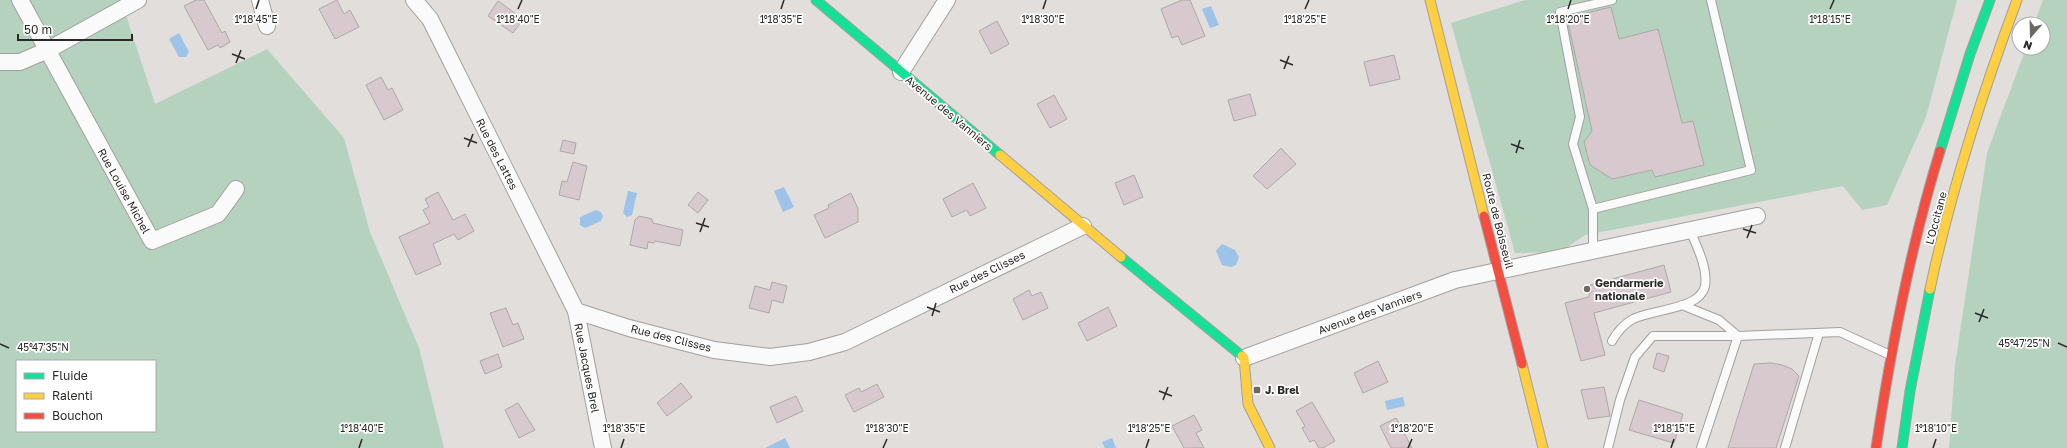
<svg xmlns="http://www.w3.org/2000/svg" width="2067" height="448" font-family="'Golos Text',sans-serif">
	<style>
		.green { fill: #b4d2be; fill-rule: evenodd }
		.water { fill: #9ec3e9 }
		.building { fill: #d8c9cf; stroke: #aba9a8 }
		.lines { fill: none; stroke-linecap: round; stroke-linejoin: round }
		.lane-casing { stroke: #a2a09e; stroke-width: 10 }
		.street-casing { stroke: #a2a09e; stroke-width: 18 }
		.fast-casing { stroke: #a2a09e; stroke-width: 11 }
		.slow-casing { stroke: #a2a09e; stroke-width: 11 }
		.jam-casing { stroke: #a2a09e; stroke-width: 11 }
		.lane { stroke: #fafafa; stroke-width: 8 }
		.street { stroke: #fafafa; stroke-width: 16 }
		.fast { stroke: #16e098; stroke-width: 9 }
		.slow { stroke: #ffcf43; stroke-width: 9 }
		.jam { stroke: #f24e42; stroke-width: 9 }
		.ticks { fill: none; stroke: #2b2927; stroke-width: 1.5 }
		.poi-dot { fill: #6b6866; stroke: #fff; stroke-width: 1.5 }
		.labels { text-anchor: middle; stroke-width: 3.5; stroke-linejoin: round; paint-order: stroke }
		.street-label { font-size: 11px; fill: #2b2927; stroke: #fff }
		.poi-label { font-size: 11px; font-weight: bold; fill: #2b2927; stroke: #fff; text-anchor: start }
		.ticks-label { font-size: 10px; text-anchor: middle; fill: #2b2927; stroke: #fff; stroke-width: 3.5; stroke-linejoin: round; paint-order: stroke }
	</style>
	<rect width="100%" height="100%" fill="#e1dedc"/>
	<!-- green -->
	<g class="green">
		<path d="M0,0H121L155,104L267,49L344,138L370,232L419,348L444,448H0ZM17,361H155V431H17Z"/>
		<polygon points="1525,0 1957,0 1926,117 1887,205 1862,210 1843,186 1585,235 1560,252 1515,253 1451,23"/>
		<polygon points="2043,0 2067,0 2067,448 1949,448 1955,365 1987,153 2026,48 2043,48 2043,24 2034,24"/>
	</g>
	<!-- water -->
	<g class="water">
		<polygon points="1211,6 1219,25 1210,28 1202,9"/>
		<polygon points="179,33 189,52 186,57 179,57 169,39"/>
		<polygon points="784,187 794,207 783,212 774,191"/>
		<polygon points="628,191 637,193 632,215 627,217 623,213"/>
		<polygon points="596,210 601,212 603,216 601,221 585,228 580,225 580,217"/>
		<polygon points="1222,244 1235,250 1239,257 1236,265 1231,267 1222,265 1216,251"/>
		<polygon points="1403,397 1405,406 1387,410 1385,401"/>
		<polygon points="785,438 790,448 765,448"/>
		<polygon points="1112,438 1116,448 1105,448 1102,442"/>
	</g>
	<!-- building -->
	<g class="building">
		<polygon points="196,0 204,0 222,33 225,31 230,42 220,48 218,45 208,50 184,6"/>
		<polygon points="337,0 344,14 350,10 359,27 335,39 319,9"/>
		<polygon points="1182,0 1190,0 1205,36 1182,45 1178,36 1172,38 1161,9"/>
		<polygon points="498,1 523,19 513,33 488,16"/>
		<polygon points="1611,7 1619,39 1658,29 1682,123 1693,121 1704,165 1655,177 1652,170 1612,179 1590,165 1584,142 1592,131 1567,18"/>
		<polygon points="997,21 1009,44 991,54 979,31"/>
		<polygon points="1394,55 1400,79 1370,86 1364,62"/>
		<polygon points="381,77 388,90 392,88 403,110 384,120 366,85"/>
		<polygon points="1250,94 1256,115 1234,121 1228,100"/>
		<polygon points="1054,95 1067,119 1050,128 1037,104"/>
		<polygon points="563,140 576,143 574,154 560,151"/>
		<polygon points="1281,148 1296,164 1267,189 1253,176"/>
		<polygon points="573,162 587,166 579,200 559,195 562,181 567,182"/>
		<polygon points="1134,175 1143,197 1124,205 1115,183"/>
		<polygon points="973,183 986,208 970,216 967,210 952,217 943,199"/>
		<polygon points="438,192 453,220 465,214 474,231 458,240 454,234 433,244 441,264 416,275 399,237 430,223 423,210 429,207 425,199"/>
		<polygon points="698,192 708,200 698,213 688,205"/>
		<polygon points="851,193 858,209 858,222 825,238 814,215 829,208 828,205"/>
		<polygon points="639,216 652,219 653,223 683,230 680,246 655,241 654,243 648,242 647,249 630,245 635,220"/>
		<polygon points="1664,265 1671,292 1594,313 1605,355 1581,361 1565,303 1589,297 1589,294 1592,292 1590,285"/>
		<polygon points="772,282 787,286 783,303 772,300 769,313 749,308 755,286 770,290"/>
		<polygon points="1029,290 1032,296 1041,292 1048,308 1023,320 1013,299"/>
		<polygon points="1108,307 1117,326 1087,341 1078,323"/>
		<polygon points="506,308 513,325 518,323 524,339 503,347 490,313"/>
		<polygon points="1657,353 1669,356 1664,372 1653,368"/>
		<polygon points="498,354 502,367 485,374 480,361"/>
		<polygon points="1378,361 1388,382 1363,393 1354,373"/>
		<polygon points="1771,363 1782,365 1792,369 1799,376 1776,448 1728,448 1754,364"/>
		<polygon points="681,383 692,397 667,416 657,403"/>
		<polygon points="877,384 884,397 854,412 845,395 859,388 861,392"/>
		<polygon points="1604,387 1610,416 1588,419 1581,390"/>
		<polygon points="796,396 803,411 777,423 770,407"/>
		<polygon points="1639,400 1683,414 1674,443 1629,430"/>
		<polygon points="1312,402 1335,441 1323,448 1319,448 1314,440 1310,442 1302,428 1305,426 1296,411"/>
		<polygon points="518,403 535,430 519,438 505,410"/>
		<polygon points="1194,415 1202,430 1196,433 1204,448 1184,448 1172,426"/>
		<polygon points="1396,418 1412,448 1391,448 1380,426"/>
	</g>
	<g class="lines">
		<!-- lane casing -->
		<g class="lane-casing">
			<g id="lane">
				<polyline points="1612,0 1560,12 1580,117 1573,144 1593,209 1751,170 1711,0"/>
				<polyline points="1593,209 1593,251"/>
				<path d="M1612,341C1617,332 1624,324 1633,319C1652,309 1700,310 1705,286C1708,268 1697,247 1690,230"/>
				<polyline points="1608,448 1620,400 1635,357 1653,336 1738,336 1719,320 1682,305"/>
				<polyline points="1701,448 1738,336 1840,332 1890,355"/>
				<polyline points="1785,448 1819,333"/>
			</g>
		</g>
		<!-- street casing -->
		<g class="street-casing">
			<g id="street">
				<polyline points="20,0 152,241 218,214 236,189"/>
				<polyline points="260,0 267,26"/>
				<polyline points="414,0 430,19 576,311 603,448"/>
				<polyline points="0,62 20,62 48,50 138,0"/>
				<polyline points="901,72 947,0"/>
				<polyline points="576,311 629,328 714,350 770,357 809,352 845,342 1083,226"/>
				<polyline points="1244,358 1455,280 1757,216"/>
			</g>
		</g>
		<!-- fast casing -->
		<g class="fast-casing">
			<g id="fast">
				<polyline points="816,0 1000,155"/>
				<polyline points="1940,151 1970,54 1990,0"/>
				<polyline points="1121,257 1242,356"/>
				<polyline points="1902,448 1910,391 1930,289"/>
			</g>
		</g>
		<!-- slow casing -->
		<g class="slow-casing">
			<g id="slow">
				<polyline points="1430,0 1484,216"/>
				<polyline points="1000,155 1121,257"/>
				<path d="M1930,289C1951,190 1982,94 2017,0"/>
				<polyline points="1242,356 1244,358 1248,404 1270,448"/>
				<polyline points="1522,364 1543,448"/>
			</g>
		</g>
		<!-- jam casing -->
		<g class="jam-casing">
			<g id="jam">
				<polyline points="1484,216 1522,364"/>
				<path d="M1876,448C1891,348 1910,248 1940,151"/>
			</g>
		</g>
		<!-- lane -->
		<use href="#lane" class="lane"/>
		<!-- street -->
		<use href="#street" class="street"/>
		<!-- fast -->
		<use href="#fast" class="fast"/>
		<!-- slow -->
		<use href="#slow" class="slow"/>
		<!-- jam -->
		<use href="#jam" class="jam"/>
	</g>
	<!-- ticks -->
	<path class="ticks" d="M256,9L259,0M518,9L522,0M781,9L784,0M1043,9L1046,0M1305,9L1309,0M1568,9L1571,0M1830,9L1834,0M232,54L245,59M1280,60L1293,65M236,63L241,50M1284,69L1289,56M464,138L477,143M1511,144L1524,149M468,147L473,134M1516,153L1520,140M696,223L709,227M1743,229L1756,233M700,232L705,218M1747,238L1752,225M927,307L940,312M1975,313L1988,318M932,316L936,303M1979,322L1984,309M2058,343L2067,347M0,344L9,348M1159,391L1172,396M1163,400L1168,387M359,448L362,439M621,448L624,439M883,448L887,439M1146,448L1149,439M1408,448L1412,439M1671,448L1674,439M1933,448L1936,439"/>
	<!-- markers -->
	<g class="poi-dot">
		<circle cx="1587" cy="289" r="4"/>
		<rect x="1253" y="386" width="8" height="8" rx="2"/>
	</g>
	<g class="labels">
		<!-- street labels -->
		<g class="street-label">
			<text transform="translate(949 113) rotate(40)" y="4">Avenue des Vanniers</text>
			<text transform="translate(497 154) rotate(63)" y="4">Rue des Lattes</text>
			<text transform="translate(124 191) rotate(61)" y="4">Rue Louise Michel</text>
			<text transform="translate(1936 218) rotate(-75)" y="4">L'Occitane</text>
			<text transform="translate(1498 221) rotate(76)" y="4">Route de Boisseuil</text>
			<text transform="translate(987 272) rotate(-26)" y="4">Rue des Clisses</text>
			<text transform="translate(1370 312) rotate(-20)" y="4">Avenue des Vanniers</text>
			<text transform="translate(671 338) rotate(14)" y="4">Rue des Clisses</text>
			<text transform="translate(587 368) rotate(79)" y="4">Rue Jacques Brel</text>
		</g>
		<!-- poi labels -->
		<g class="poi-label">
			<text x="1595" y="287">Gendarmerie<tspan x="1595" dy="13">nationale</tspan></text>
			<text x="1265" y="394">J. Brel</text>
		</g>
	</g>
	<g class="ticks-label">
		<text x="256" y="23">1°18'45"E</text>
		<text x="518" y="23">1°18'40"E</text>
		<text x="781" y="23">1°18'35"E</text>
		<text x="1043" y="23">1°18'30"E</text>
		<text x="1305" y="23">1°18'25"E</text>
		<text x="1568" y="23">1°18'20"E</text>
		<text x="1830" y="23">1°18'15"E</text>
		<text x="2024" y="347">45°47'25"N</text>
		<text x="43" y="351">45°47'35"N</text>
		<text x="362" y="432">1°18'40"E</text>
		<text x="624" y="432">1°18'35"E</text>
		<text x="887" y="432">1°18'30"E</text>
		<text x="1149" y="432">1°18'25"E</text>
		<text x="1412" y="432">1°18'20"E</text>
		<text x="1674" y="432">1°18'15"E</text>
		<text x="1936" y="432">1°18'10"E</text>
	</g>
	<!-- legend -->
	<rect x="16" y="360" width="140" height="72" fill="#ffffff" stroke="#aaa9a9"/>
	<rect x="24" y="373" width="20" height="6" fill="#16e098" stroke="#aaa9a9"/>
	<text x="52" y="380" font-size="12" fill="#2b2927">Fluide</text>
	<rect x="24" y="393" width="20" height="6" fill="#ffcf43" stroke="#aaa9a9"/>
	<text x="52" y="400" font-size="12" fill="#2b2927">Ralenti</text>
	<rect x="24" y="413" width="20" height="6" fill="#f24e42" stroke="#aaa9a9"/>
	<text x="52" y="420" font-size="12" fill="#2b2927">Bouchon</text>
	<!-- north arrow -->
	<g transform="translate(2031 36) rotate(200)"><circle r="19" fill="#ffffff" stroke="#aaa9a9"/>
	<path d="M0-3L7 15L0 10L-7 15Z" fill="#6b6866"/>
	<text y="-6" font-size="11" font-weight="bold" text-anchor="middle" fill="#2b2927">N</text>
	</g>
	<!-- scale -->
	<path d="M18 34v6h114v-6" fill="none" stroke="#2b2927" stroke-width="2"/>
	<text x="24" y="34" font-size="12" fill="#2b2927" stroke="#ffffff" stroke-width="3" paint-order="stroke">50 m</text>
</svg>
